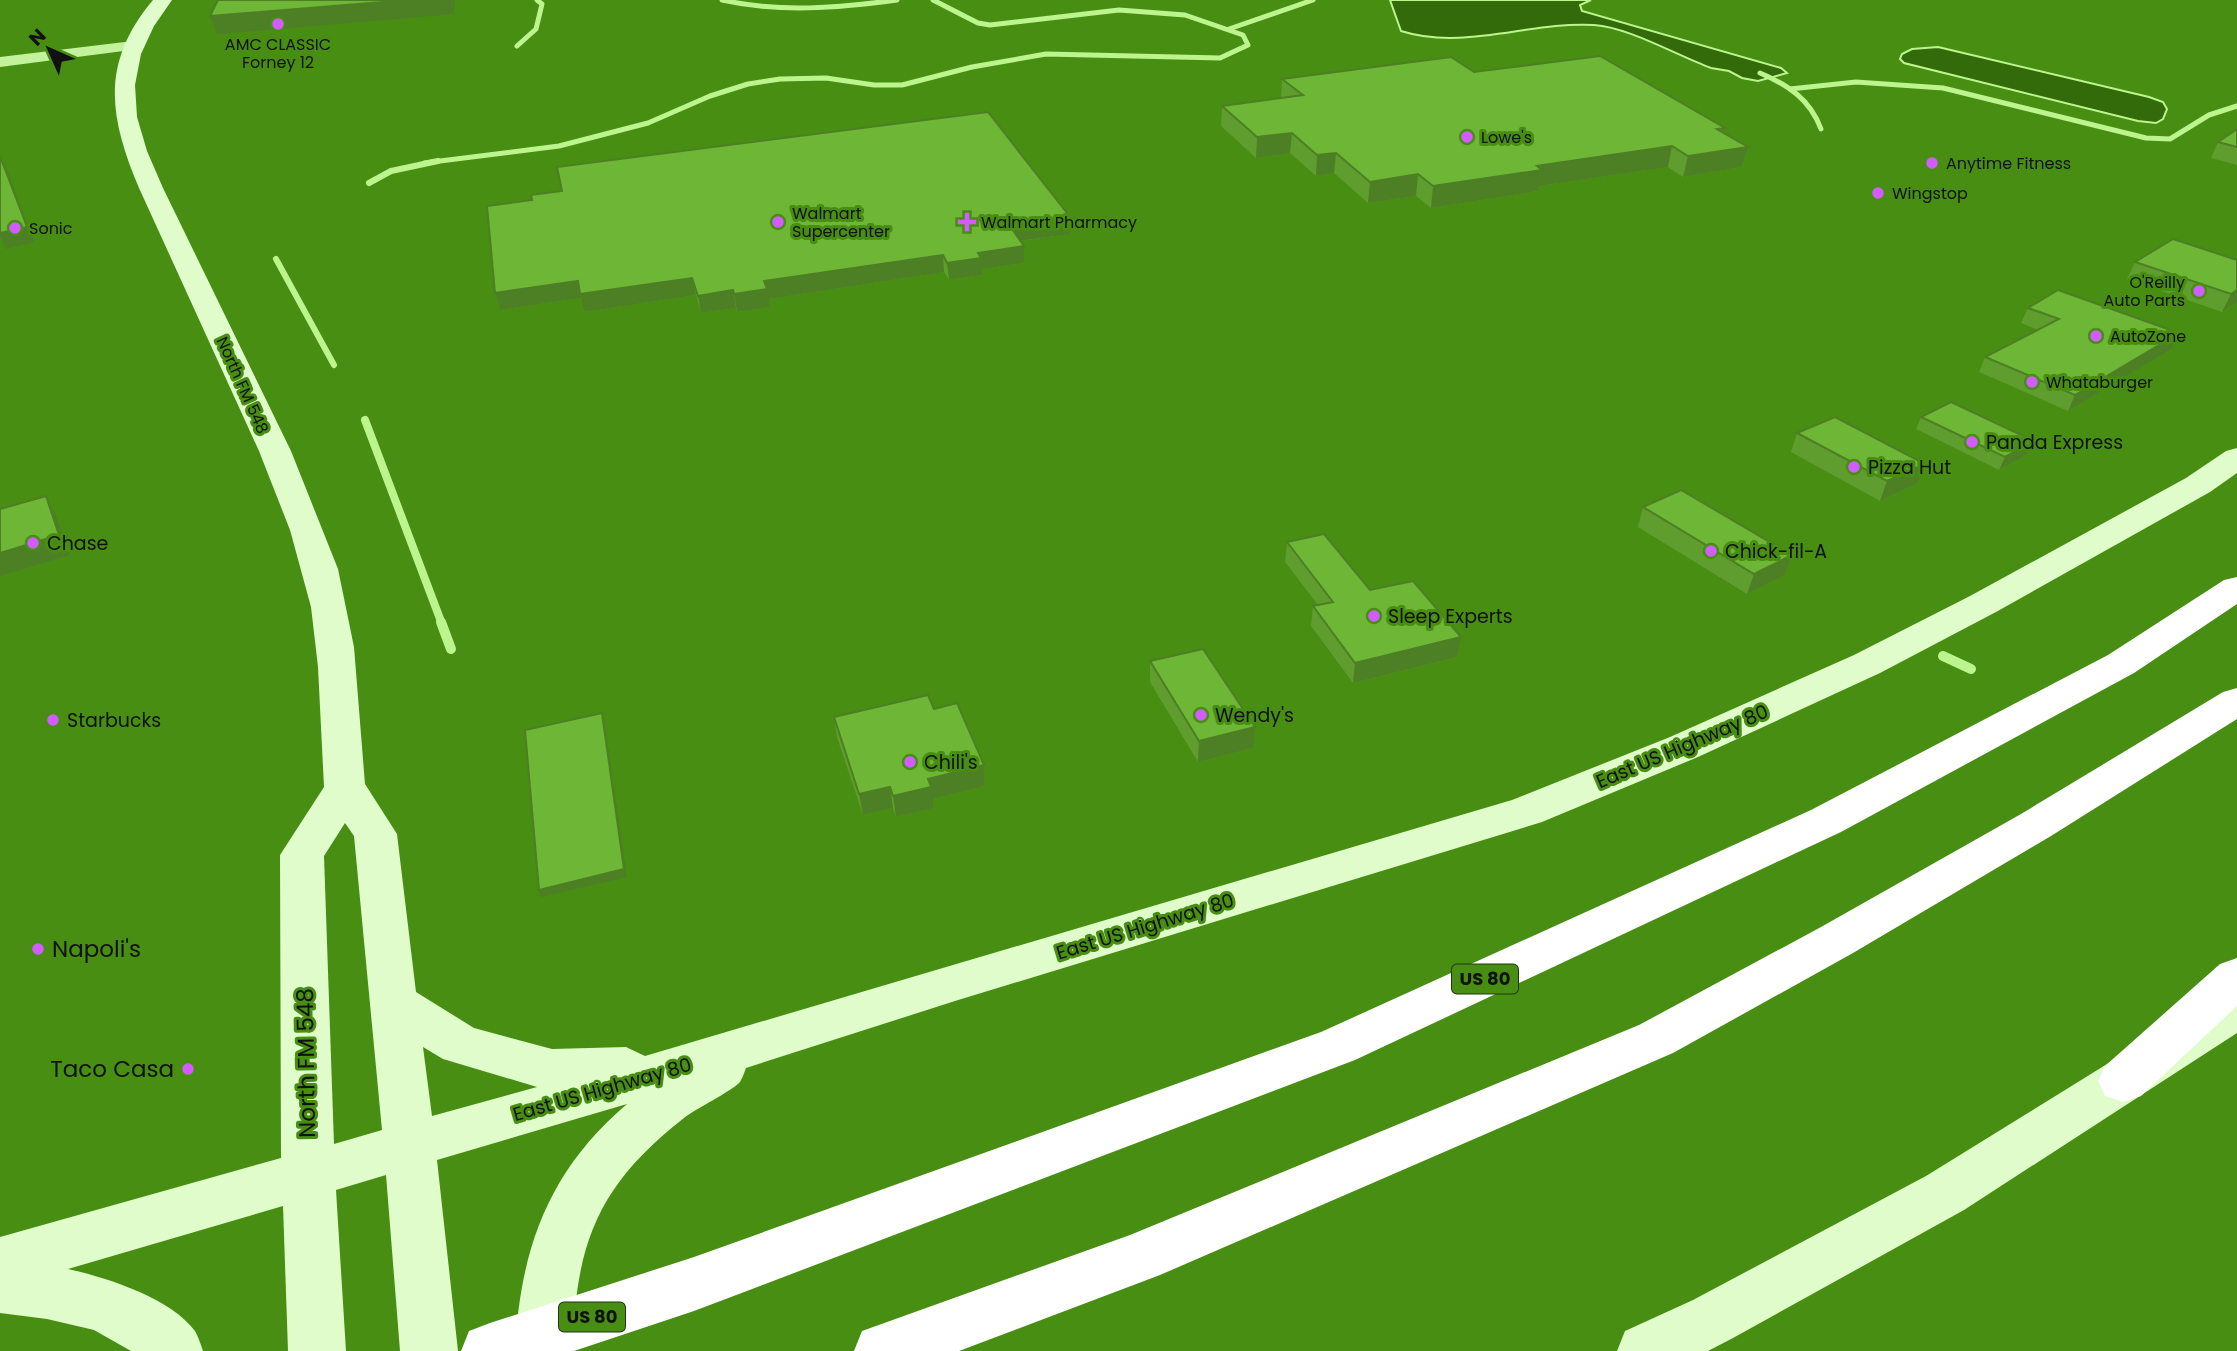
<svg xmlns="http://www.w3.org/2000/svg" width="2237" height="1351" font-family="Poppins,sans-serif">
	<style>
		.water { fill: #336b0b; stroke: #bcf58d; stroke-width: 2 }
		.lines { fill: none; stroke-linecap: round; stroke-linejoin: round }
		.stream-far3 { stroke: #bcf58d; stroke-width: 5 }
		.stream-far2 { stroke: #bcf58d; stroke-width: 6 }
		.stream-far1 { stroke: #bcf58d; stroke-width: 8 }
		.stream { stroke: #bcf58d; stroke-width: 10 }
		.minor { fill: #c2f29b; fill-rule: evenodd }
		.secondary { fill: #dffcca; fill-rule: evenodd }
		.motorway { fill: #fff; fill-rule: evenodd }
		.wall { fill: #5f9d2e }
		.shaded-wall { fill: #4d7f25 }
		.building { fill: #6eb635; stroke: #4d7f25; stroke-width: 2 }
		.poi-dot { fill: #d25cff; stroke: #478e12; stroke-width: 2.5 }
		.labels { text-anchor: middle; stroke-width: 6; stroke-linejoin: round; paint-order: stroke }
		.far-poi-label { font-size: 16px; fill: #111; stroke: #478e12; text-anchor: start }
		.far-street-label { font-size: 16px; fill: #111; stroke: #478e12 }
		.shield { fill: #478e12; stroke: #213611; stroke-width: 2 }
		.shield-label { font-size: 18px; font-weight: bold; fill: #111 }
		.poi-label { font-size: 19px; fill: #111; stroke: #478e12; text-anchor: start }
		.street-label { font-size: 19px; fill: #111; stroke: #478e12 }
		.near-poi-label { font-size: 23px; fill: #111; stroke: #478e12; text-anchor: start }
		.near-street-label { font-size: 23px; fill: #111; stroke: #478e12 }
	</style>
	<rect width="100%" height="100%" fill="#478e12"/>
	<!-- water -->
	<g class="water">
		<path d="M1390,0H1591L1580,5L1582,11L1781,68L1787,73L1758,81L1742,78L1729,71L1711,68C1678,56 1628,27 1594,25C1531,21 1464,51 1401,31Z"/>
		<polygon points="1938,47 2149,97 2163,102 2167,109 2163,119 2156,123 2138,121 1904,63 1900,59 1902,54 1912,49"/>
	</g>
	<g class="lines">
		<!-- stream-far3 -->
		<g class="stream-far3">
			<path d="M722,0C781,13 837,8 897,0"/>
			<polyline points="1229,29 1313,0"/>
			<polyline points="517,46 536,29 542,4 537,0"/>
			<path d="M1760,73C1788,85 1810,99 1821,129"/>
			<polyline points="1790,89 1856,82 1943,88 2146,138 2170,139 2209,115 2237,106"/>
			<polyline points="424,163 559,146 648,123 710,96 748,84 780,79 826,78 874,85 902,85 972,67 1046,54 1220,58 1248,45 1243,35 1185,15 1119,10 990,25 978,23 933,0"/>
		</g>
		<!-- stream-far2 -->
		<g class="stream-far2">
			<polyline points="369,183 391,171 438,161"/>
			<polyline points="276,259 334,365"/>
		</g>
		<!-- stream-far1 -->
		<polyline class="stream-far1" points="365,420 442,624"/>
		<!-- stream -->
		<g class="stream">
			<polyline points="441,622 451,649"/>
			<polyline points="1943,656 1971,669"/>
		</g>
		<!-- minor -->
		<polygon class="minor" points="133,41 139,43 141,46 139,49 0,67 0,57"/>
		<!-- secondary -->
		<g class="secondary">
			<path d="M153,0H172L154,26L141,54L135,85L137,117L147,151L163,188L291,451L338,569L354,647L365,784L397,834L416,992L474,1028L552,1049L626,1047L645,1056L1512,800L1670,737L1854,655L1970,596L2186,478L2226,451L2237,448V473L2210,492L1996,612L1880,673L1698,757L1542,822L955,1001L746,1068C744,1073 742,1080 739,1083C730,1092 697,1108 684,1118C598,1185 575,1244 573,1351H515C520,1250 548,1171 627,1104L437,1160L458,1351H400L386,1175L336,1190L346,1351H288L283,1206L68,1269C105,1277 171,1298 195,1331C198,1336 201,1345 203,1351H131L94,1330L47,1319L0,1313V1237L281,1158L280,855L324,787L318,667L311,607L290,530L259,451L139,188C109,117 100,63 153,0ZM345,823L354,836L382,1130L334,1144L324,856ZM423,1047L443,1059L537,1087L432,1116Z"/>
			<polygon points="2237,989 2237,1033 1964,1210 1733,1338 1708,1351 1617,1351 1625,1331 1693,1300 1926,1176 2220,994"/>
		</g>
		<!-- motorway -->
		<g class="motorway">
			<polygon points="2237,577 2237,604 2134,673 1841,832 1355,1060 694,1311 574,1351 461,1351 469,1331 490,1323 694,1257 1321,1032 1811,810 2108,655 2224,580"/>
			<polygon points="2237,688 2237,719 2051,836 1853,953 1673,1053 1160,1275 959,1351 854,1351 862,1331 1130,1235 1639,1025 1821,927 2021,814 2223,692"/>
			<polygon points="2237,958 2237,1006 2141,1096 2123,1102 2105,1096 2098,1081 2105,1066 2220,964"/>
		</g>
	</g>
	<!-- wall -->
	<g class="wall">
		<polygon points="1474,72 1724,133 1748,147 1742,167 1683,177 1668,167 1539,186 1538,191 1431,208 1416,196 1368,203 1334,173 1316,176 1290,153 1256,158 1221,126 1222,106 1281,98 1282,79"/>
		<polygon points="2237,129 2237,165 2211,158 2218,142"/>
		<polygon points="1070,234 1020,241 1024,246 1024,263 982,269 982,275 949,280 944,272 769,299 770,307 737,312 736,308 701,313 696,295 584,312 581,298 500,310 495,293"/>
		<polygon points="2237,260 2237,302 2222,312 2127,279 2135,262"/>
		<polygon points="2028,308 2179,333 2172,349 2068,411 1979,372 1985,357 2038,330 2021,323"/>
		<polygon points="1921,417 2034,441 2028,454 1999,470 1916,429"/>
		<polygon points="1797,433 1925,464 1918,483 1880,501 1791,452"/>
		<polygon points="1643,507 1792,555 1785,575 1747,594 1638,527"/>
		<polygon points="1287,542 1370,590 1457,657 1353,683 1311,626 1313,606 1318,605 1285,562"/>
		<polygon points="1150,661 1253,748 1198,762 1150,682"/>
		<polygon points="934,709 984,765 985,786 933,799 934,808 896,817 893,808 863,815 837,737 834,717"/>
	</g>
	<!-- shaded-wall -->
	<g class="shaded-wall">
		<polygon points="407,0 455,0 454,14 217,34 210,16"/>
		<polygon points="1292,133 1290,153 1256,158 1257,137"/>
		<polygon points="1672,146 1668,167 1539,186 1538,191 1431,208 1433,186 1537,166"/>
		<polygon points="1748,147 1742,167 1683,177 1688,156"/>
		<polygon points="1336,153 1334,173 1316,176 1317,155"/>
		<polygon points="0,156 7,170 34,242 6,249 0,236"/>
		<polygon points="1418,174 1416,196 1368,203 1370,182"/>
		<polygon points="1070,217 1070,234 1010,242 1010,226"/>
		<polygon points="1024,246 1024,263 982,269 982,275 949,280 947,263 978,253"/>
		<polygon points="943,255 944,272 769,299 770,307 737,312 734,294 764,281"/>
		<polygon points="692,278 696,295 584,312 581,298 500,310 495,293 578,281"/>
		<polygon points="733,290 736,308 701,313 698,296"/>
		<polygon points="2237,290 2237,302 2222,312 2231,294"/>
		<polygon points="2179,333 2172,349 2068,411 2075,395"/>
		<polygon points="2034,441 2028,454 1999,470 2005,457"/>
		<polygon points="1925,464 1918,483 1880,501 1887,481"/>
		<polygon points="46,496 56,516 70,555 0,576 0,553"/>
		<polygon points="1792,555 1785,575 1747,594 1754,574"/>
		<polygon points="1461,637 1457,657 1353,683 1355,663"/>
		<polygon points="602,713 604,720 627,877 541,897 539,890"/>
		<polygon points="1255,727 1253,748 1198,762 1199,741"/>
		<polygon points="984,765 985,786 933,799 934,808 896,817 893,796 928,779"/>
		<polygon points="890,787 893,808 863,815 859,794"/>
	</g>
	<!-- building -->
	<g class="building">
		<polygon points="218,0 407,0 210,16"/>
		<polygon points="1600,56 1725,128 1717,129 1748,147 1688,156 1672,146 1537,166 1542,170 1433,186 1418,174 1370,182 1336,153 1317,155 1292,133 1257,137 1222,106 1303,95 1282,79 1451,57 1474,72"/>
		<polygon points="988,112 1070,217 1010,226 1024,246 978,253 981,258 947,263 943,255 764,281 767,289 734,294 733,290 698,296 692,278 580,294 578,281 495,293 487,206 532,200 531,195 562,191 557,167"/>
		<polygon points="2237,129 2237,147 2218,142"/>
		<polygon points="0,156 27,227 0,233"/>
		<polygon points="2173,239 2237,260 2237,290 2231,294 2135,262"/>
		<polygon points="2058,290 2179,333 2075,395 1985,357 2059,319 2028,308"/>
		<polygon points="1951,402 2034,441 2005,457 1921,417"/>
		<polygon points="1835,417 1925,464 1887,481 1797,433"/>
		<polygon points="1681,490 1792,555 1754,574 1643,507"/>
		<polygon points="46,496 59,535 0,553 0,509"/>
		<polygon points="1324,534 1370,590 1413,581 1461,637 1355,663 1313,606 1333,602 1287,542"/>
		<polygon points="1203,649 1255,727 1199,741 1150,661"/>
		<polygon points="928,695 934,709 957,703 984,765 928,779 931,787 893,796 890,787 859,794 834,717"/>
		<polygon points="602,713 624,869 539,890 525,730"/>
	</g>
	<!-- markers -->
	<g class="poi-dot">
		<circle cx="278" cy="24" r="7"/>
		<circle cx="1467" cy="137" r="7"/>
		<circle cx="1932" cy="163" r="7"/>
		<circle cx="1878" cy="193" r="7"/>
		<circle cx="778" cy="222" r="7"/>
		<path d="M963.5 211.5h7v7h7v7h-7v7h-7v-7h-7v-7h7z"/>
		<circle cx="15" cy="228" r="7"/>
		<circle cx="2199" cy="291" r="7"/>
		<circle cx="2096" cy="336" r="7"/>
		<circle cx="2032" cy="382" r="7"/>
		<circle cx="1972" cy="442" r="7"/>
		<circle cx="1854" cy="467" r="7"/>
		<circle cx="33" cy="543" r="7"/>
		<circle cx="1711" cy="551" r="7"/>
		<circle cx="1374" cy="616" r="7"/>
		<circle cx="1201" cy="715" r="7"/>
		<circle cx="53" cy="720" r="7"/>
		<circle cx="910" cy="762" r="7"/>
		<circle cx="38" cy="949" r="7"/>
		<circle cx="188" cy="1069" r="7"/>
	</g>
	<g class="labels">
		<!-- far-poi labels -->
		<g class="far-poi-label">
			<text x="278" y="50" text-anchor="middle">AMC CLASSIC<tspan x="278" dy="18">Forney 12</tspan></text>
			<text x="1481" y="143">Lowe's</text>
			<text x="1946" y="169">Anytime Fitness</text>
			<text x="1892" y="199">Wingstop</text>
			<text x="792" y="219">Walmart<tspan x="792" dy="18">Supercenter</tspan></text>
			<text x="981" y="228">Walmart Pharmacy</text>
			<text x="29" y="234">Sonic</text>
			<text x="2185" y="288" text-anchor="end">O'Reilly<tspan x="2185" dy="18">Auto Parts</tspan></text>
			<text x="2110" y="342">AutoZone</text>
			<text x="2046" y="388">Whataburger</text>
		</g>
		<!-- far-street labels -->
		<g class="far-street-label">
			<text transform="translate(243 385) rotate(66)" y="6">North FM 548</text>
		</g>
		<!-- shield labels -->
		<g class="shield">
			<rect x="1452" y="964.5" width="66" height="29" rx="5"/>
			<rect x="559" y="1302.5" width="66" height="29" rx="5"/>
		</g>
		<g class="shield-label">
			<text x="1485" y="985">US 80</text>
			<text x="592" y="1323">US 80</text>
		</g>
		<!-- poi labels -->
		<g class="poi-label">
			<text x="1986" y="449">Panda Express</text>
			<text x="1868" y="474">Pizza Hut</text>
			<text x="47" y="550">Chase</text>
			<text x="1725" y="558">Chick-fil-A</text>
			<text x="1388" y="623">Sleep Experts</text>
			<text x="1215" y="722">Wendy's</text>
			<text x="67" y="727">Starbucks</text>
			<text x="924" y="769">Chili's</text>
		</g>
		<!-- street labels -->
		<g class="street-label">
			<text transform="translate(1682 746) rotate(-23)" y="7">East US Highway 80</text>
			<text transform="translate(1145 926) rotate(-17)" y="7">East US Highway 80</text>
			<text transform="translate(602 1089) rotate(-16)" y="7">East US Highway 80</text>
		</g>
		<!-- near-poi labels -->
		<g class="near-poi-label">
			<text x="52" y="957">Napoli's</text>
			<text x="174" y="1077" text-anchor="end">Taco Casa</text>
		</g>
		<!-- near-street labels -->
		<g class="near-street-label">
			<text transform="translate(306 1063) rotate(-91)" y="8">North FM 548</text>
		</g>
	</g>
	<!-- north arrow -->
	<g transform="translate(49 49) rotate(315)" stroke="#478e12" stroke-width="5" paint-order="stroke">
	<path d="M0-5L12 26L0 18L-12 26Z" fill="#111111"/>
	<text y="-10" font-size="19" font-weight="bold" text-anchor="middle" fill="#111111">N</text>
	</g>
</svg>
